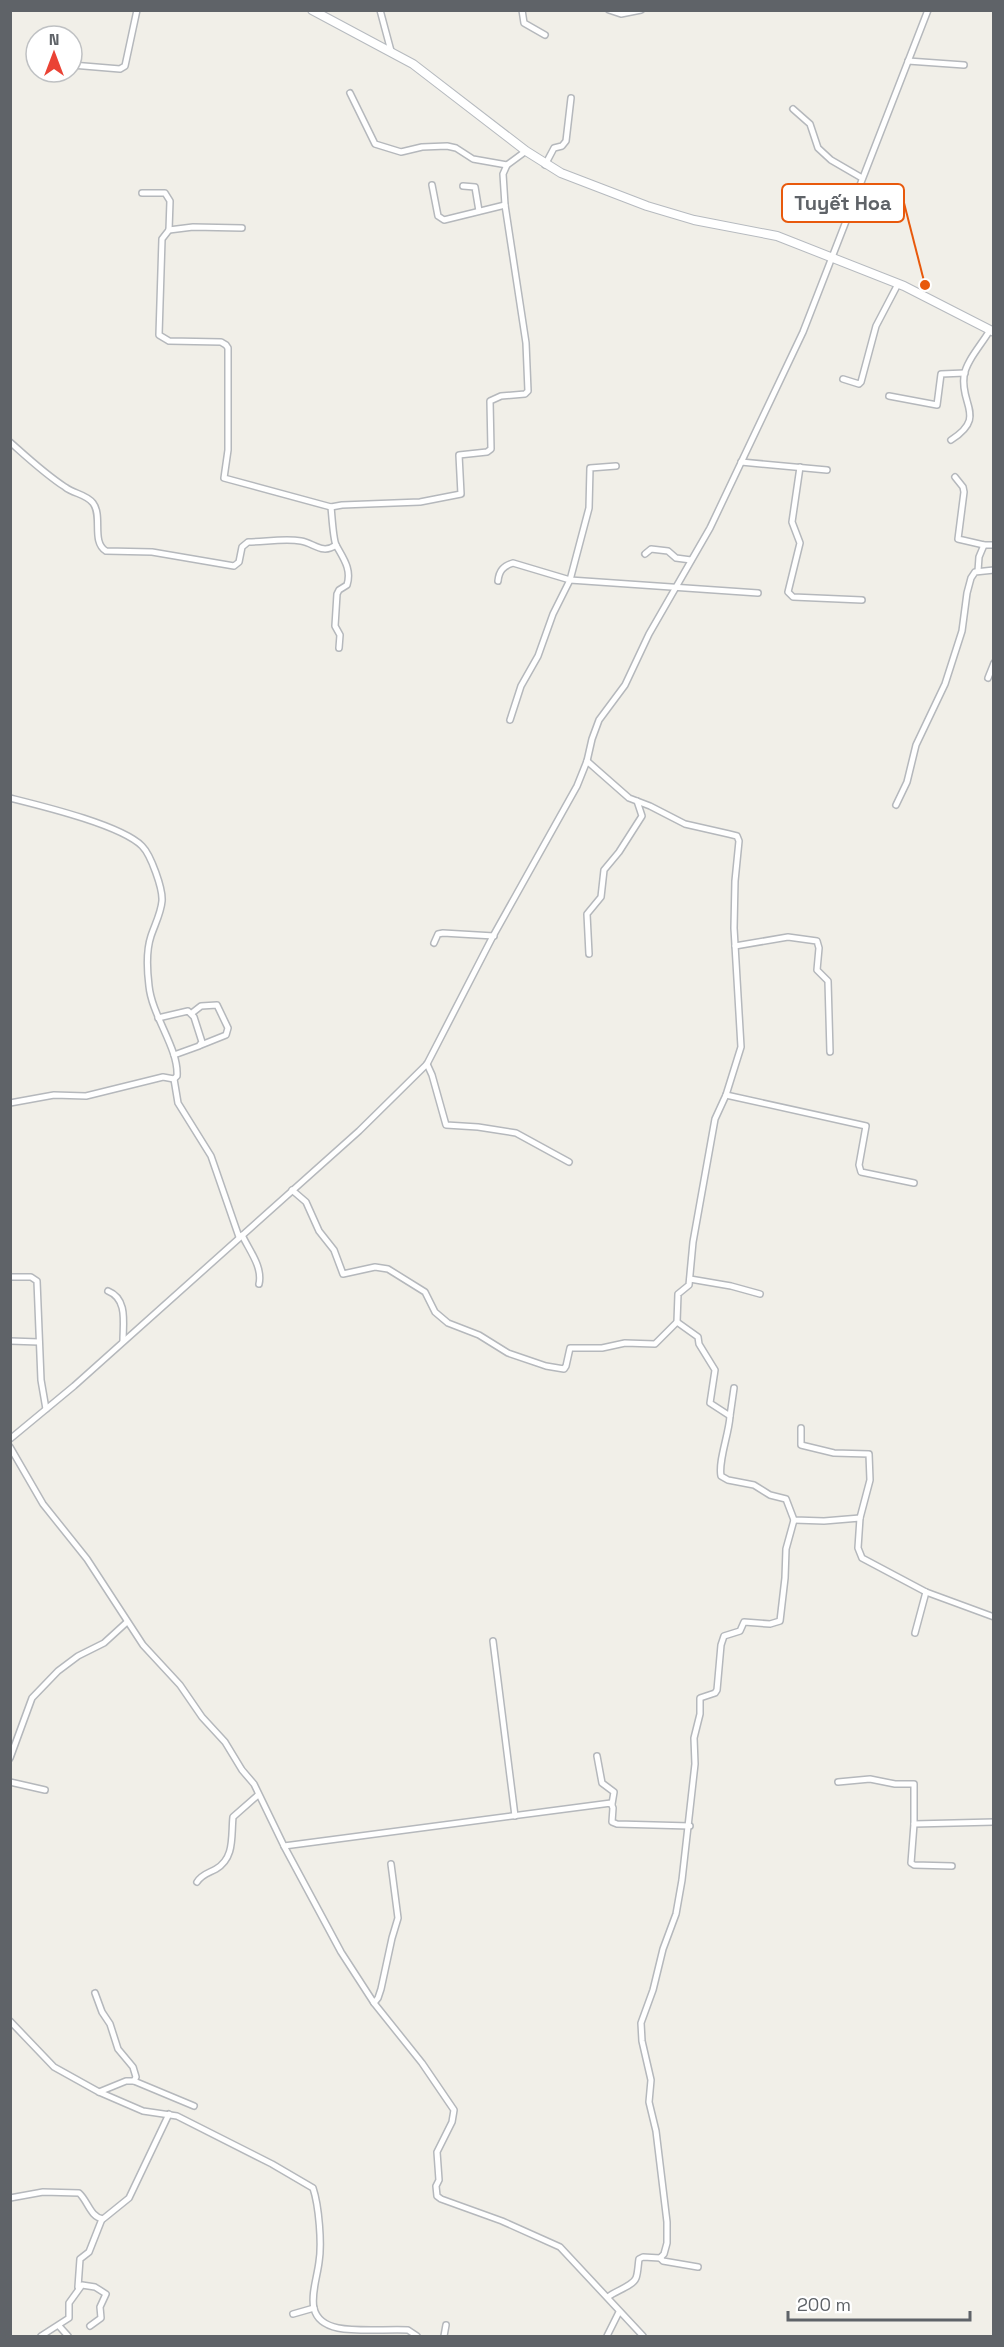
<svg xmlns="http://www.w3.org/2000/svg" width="1004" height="2347" font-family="'Space Grotesk',sans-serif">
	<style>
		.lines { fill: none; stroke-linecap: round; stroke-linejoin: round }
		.street-casing { stroke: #b5b8bc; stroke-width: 8 }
		.secondary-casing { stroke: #b6babf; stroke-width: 10 }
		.street { stroke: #fff; stroke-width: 5 }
		.secondary { stroke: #fff; stroke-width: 8 }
		.leader { fill: none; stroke: #e8590c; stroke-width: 2 }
		.callout-dot { fill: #e8590c; stroke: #fff; stroke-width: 2 }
		.callout { fill: #fff; stroke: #e8590c; stroke-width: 2 }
		.callout-label { font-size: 20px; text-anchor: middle; font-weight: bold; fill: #5f6368 }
	</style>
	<rect width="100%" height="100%" fill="#f1efe8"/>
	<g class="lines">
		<!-- street casing -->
		<g class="street-casing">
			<g id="street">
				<polyline points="380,10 391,51"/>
				<polyline points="522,10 524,23 545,35"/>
				<polyline points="609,10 621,14 641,10"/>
				<polyline points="908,61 964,65"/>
				<polyline points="72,65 120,69 125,66 137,10"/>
				<polyline points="350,93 375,144 401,152 422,147 447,146 456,148 473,159 507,165"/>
				<polyline points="793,109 810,124 818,148 831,160 862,178"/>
				<polyline points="545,165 554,148 562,146 566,141 571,98"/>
				<polyline points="432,185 438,216 444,220 505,205"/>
				<polyline points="463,186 475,187 479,211"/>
				<polyline points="142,193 165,193 170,201 169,230 162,239 159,335 169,341 221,342 226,345 228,348 228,450 224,478 331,507 342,505 420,502 461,494 459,455 487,452 491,449 490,401 501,396 525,394 528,391 526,343 505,205 503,174 507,165 526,151"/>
				<polyline points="169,230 193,227 242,228"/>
				<polyline points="843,379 859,384 861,382 876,326 898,284"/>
				<polyline points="889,396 937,405 941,374 965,373"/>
				<path d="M951,440C987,417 960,405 964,376C966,361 982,344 990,330"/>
				<path d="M10,442C28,458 45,474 65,487C74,494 86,494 93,503C103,516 91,542 106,551L152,552L234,566L239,562L242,547L248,542C265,542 284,538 301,541C314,543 322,555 336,545"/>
				<polyline points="741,462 827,470"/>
				<polyline points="800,467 792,522 800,543 788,592 793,597 862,600"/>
				<polyline points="955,477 963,487 964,492 958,539 984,545 994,545"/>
				<path d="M331,507C332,516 333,538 336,545C343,558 352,569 347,585L339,590L337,594L335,626L340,635L339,648"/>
				<polyline points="645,554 651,549 668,551 676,558 691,560"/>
				<polyline points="978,571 979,557 984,545"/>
				<path d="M498,581C499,571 503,566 513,563L570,580L758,593"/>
				<polyline points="988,678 994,663"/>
				<polyline points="510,720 521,686 538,656 553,614 570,580 589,508 590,468 616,466"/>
				<path d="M10,798C42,806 121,825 142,846C151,855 163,889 162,901C161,913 155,924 151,936C146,951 147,970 149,986C152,1016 179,1049 177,1076L174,1079L178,1103L211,1156L239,1237"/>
				<polyline points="896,805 907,782 916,745 945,684 962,631 967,593 971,578 975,572 994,570"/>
				<polyline points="434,943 438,934 443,933 494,936"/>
				<polyline points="735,946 788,937 817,941 819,948 817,970 828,981 830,1052"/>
				<polyline points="589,954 587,914 601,897 604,870 619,852 642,816 637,801"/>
				<polyline points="192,1013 201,1006 217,1005 228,1028 226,1035 201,1045"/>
				<polyline points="158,1018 188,1011 194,1017 202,1042 199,1046 174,1055"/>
				<polyline points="427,1064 432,1075 446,1125 478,1127 516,1133 569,1162"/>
				<polyline points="726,1095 866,1126 859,1165 861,1172 914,1183"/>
				<polyline points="10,1103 54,1095 86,1096 163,1077 174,1079"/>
				<polyline points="292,1190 306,1202 319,1231 334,1250 343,1274 375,1267 388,1269 425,1292 435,1312 448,1323 479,1335 508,1353 546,1366 564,1369 566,1366 570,1348 602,1348 625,1343 655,1344 677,1322 678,1294 689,1285 693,1242 715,1119 726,1095 741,1047 734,928 735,881 739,841 737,836 729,834 685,824 650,806 629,798 587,761"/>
				<path d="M242,1235C249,1250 263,1267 259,1284"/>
				<polyline points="10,1277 31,1277 37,1281 41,1380 46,1409"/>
				<polyline points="690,1279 731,1286 760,1294"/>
				<path d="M108,1291C128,1299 123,1323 123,1341"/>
				<path d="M677,1322L698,1337L699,1344L715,1370L710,1403L730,1416C729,1434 718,1461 721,1476L728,1480L754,1485L770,1495L786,1499L794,1520L824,1521L860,1518L858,1548L862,1558L926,1592L994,1617"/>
				<polyline points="10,1341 39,1342"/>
				<polyline points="730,1416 734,1388"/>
				<polyline points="801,1428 801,1445 834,1453 869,1454 870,1480 860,1518"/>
				<polyline points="10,1439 74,1386 359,1131 427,1064 492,938 577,786 587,761 592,739 599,720 625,685 649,634 710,528 803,332 928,10"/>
				<polyline points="10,1447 43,1504 87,1559 143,1645 180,1685 202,1717 225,1742 242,1770 254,1784 284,1846 341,1952 374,2003 422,2063 454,2110 452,2122 437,2152 439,2180 436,2186 437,2196 441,2199 502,2221 560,2247 643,2336"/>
				<polyline points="915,1633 926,1592"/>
				<polyline points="493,1641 515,1816"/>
				<polyline points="597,1756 602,1783 614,1792 612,1804"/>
				<polyline points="10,1758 32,1698 58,1671 78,1656 104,1643 127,1622"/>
				<polyline points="10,1782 45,1790"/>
				<polyline points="838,1782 870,1779 895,1784 914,1784 914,1824 911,1863 914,1865 952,1866"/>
				<polyline points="914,1824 994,1822"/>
				<polyline points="284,1846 611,1803 613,1808 612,1822 617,1824 690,1826"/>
				<path d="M197,1882C202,1874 209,1873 216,1869C235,1858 231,1836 233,1817L258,1795"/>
				<polyline points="95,1993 102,2012 110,2024 118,2049 133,2067 136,2077 134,2081"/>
				<polyline points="374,2003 378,1998 381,1989 392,1938 398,1918 391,1864"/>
				<path d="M10,2021L54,2067L99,2092L143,2111L177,2116L272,2164L313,2188C319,2206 322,2244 319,2262C316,2287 300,2320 338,2328C358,2332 387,2329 408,2330L417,2336"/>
				<polyline points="99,2092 126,2081 134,2081 194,2106"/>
				<path d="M10,2198L43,2192L79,2193C88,2201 90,2217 103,2219L129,2198L169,2114"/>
				<polyline points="660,2258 663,2261 698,2267"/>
				<polyline points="78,2287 80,2259 89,2252 102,2219"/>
				<path d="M608,2297C615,2291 633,2286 636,2278C638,2273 638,2265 639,2259L643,2257L660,2258L664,2254L667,2243V2222L656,2131L649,2102L651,2080L642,2041L641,2023L653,1990L663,1949L676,1914L682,1880L695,1764L694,1738L700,1714V1698L715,1693L717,1690L721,1645L724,1636L740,1631L744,1622L770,1624L780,1621L785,1578L786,1549L794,1520"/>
				<polyline points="293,2314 314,2308"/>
				<polyline points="59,2326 68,2336"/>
				<polyline points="41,2336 69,2318 69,2303 82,2285 95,2287 106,2294 100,2307 101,2318 90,2326"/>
				<polyline points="444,2336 446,2325"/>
				<polyline points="607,2336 619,2312"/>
			</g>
		</g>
		<!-- secondary casing -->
		<g class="secondary-casing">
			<polyline id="secondary" points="312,10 413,64 526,151 561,173 647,206 694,220 777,236 904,286 994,332"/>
		</g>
		<!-- street -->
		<use href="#street" class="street"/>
		<!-- secondary -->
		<use href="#secondary" class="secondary"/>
	</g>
	<!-- callouts -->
	<path class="leader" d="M925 285L904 203"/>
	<circle class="callout-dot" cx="925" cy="285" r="6"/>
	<rect class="callout" x="782" y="184" width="122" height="38" rx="6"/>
	<g class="callout-label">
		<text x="843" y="210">Tuyết Hoa</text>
	</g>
	<!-- border -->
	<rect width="1004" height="2347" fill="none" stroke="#5f6368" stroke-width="24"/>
	<!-- north arrow -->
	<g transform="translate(54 54)"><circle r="28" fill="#ffffff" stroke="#bfc1c3" stroke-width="1.5"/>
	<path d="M0-4.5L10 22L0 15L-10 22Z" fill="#ea4335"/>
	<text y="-9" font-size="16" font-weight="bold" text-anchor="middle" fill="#5f6368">N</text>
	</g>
	<!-- scale -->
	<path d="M788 2311v9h182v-9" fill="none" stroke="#5f6368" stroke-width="3"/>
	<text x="797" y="2311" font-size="18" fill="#5f6368" stroke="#ffffff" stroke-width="4.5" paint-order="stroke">200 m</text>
</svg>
